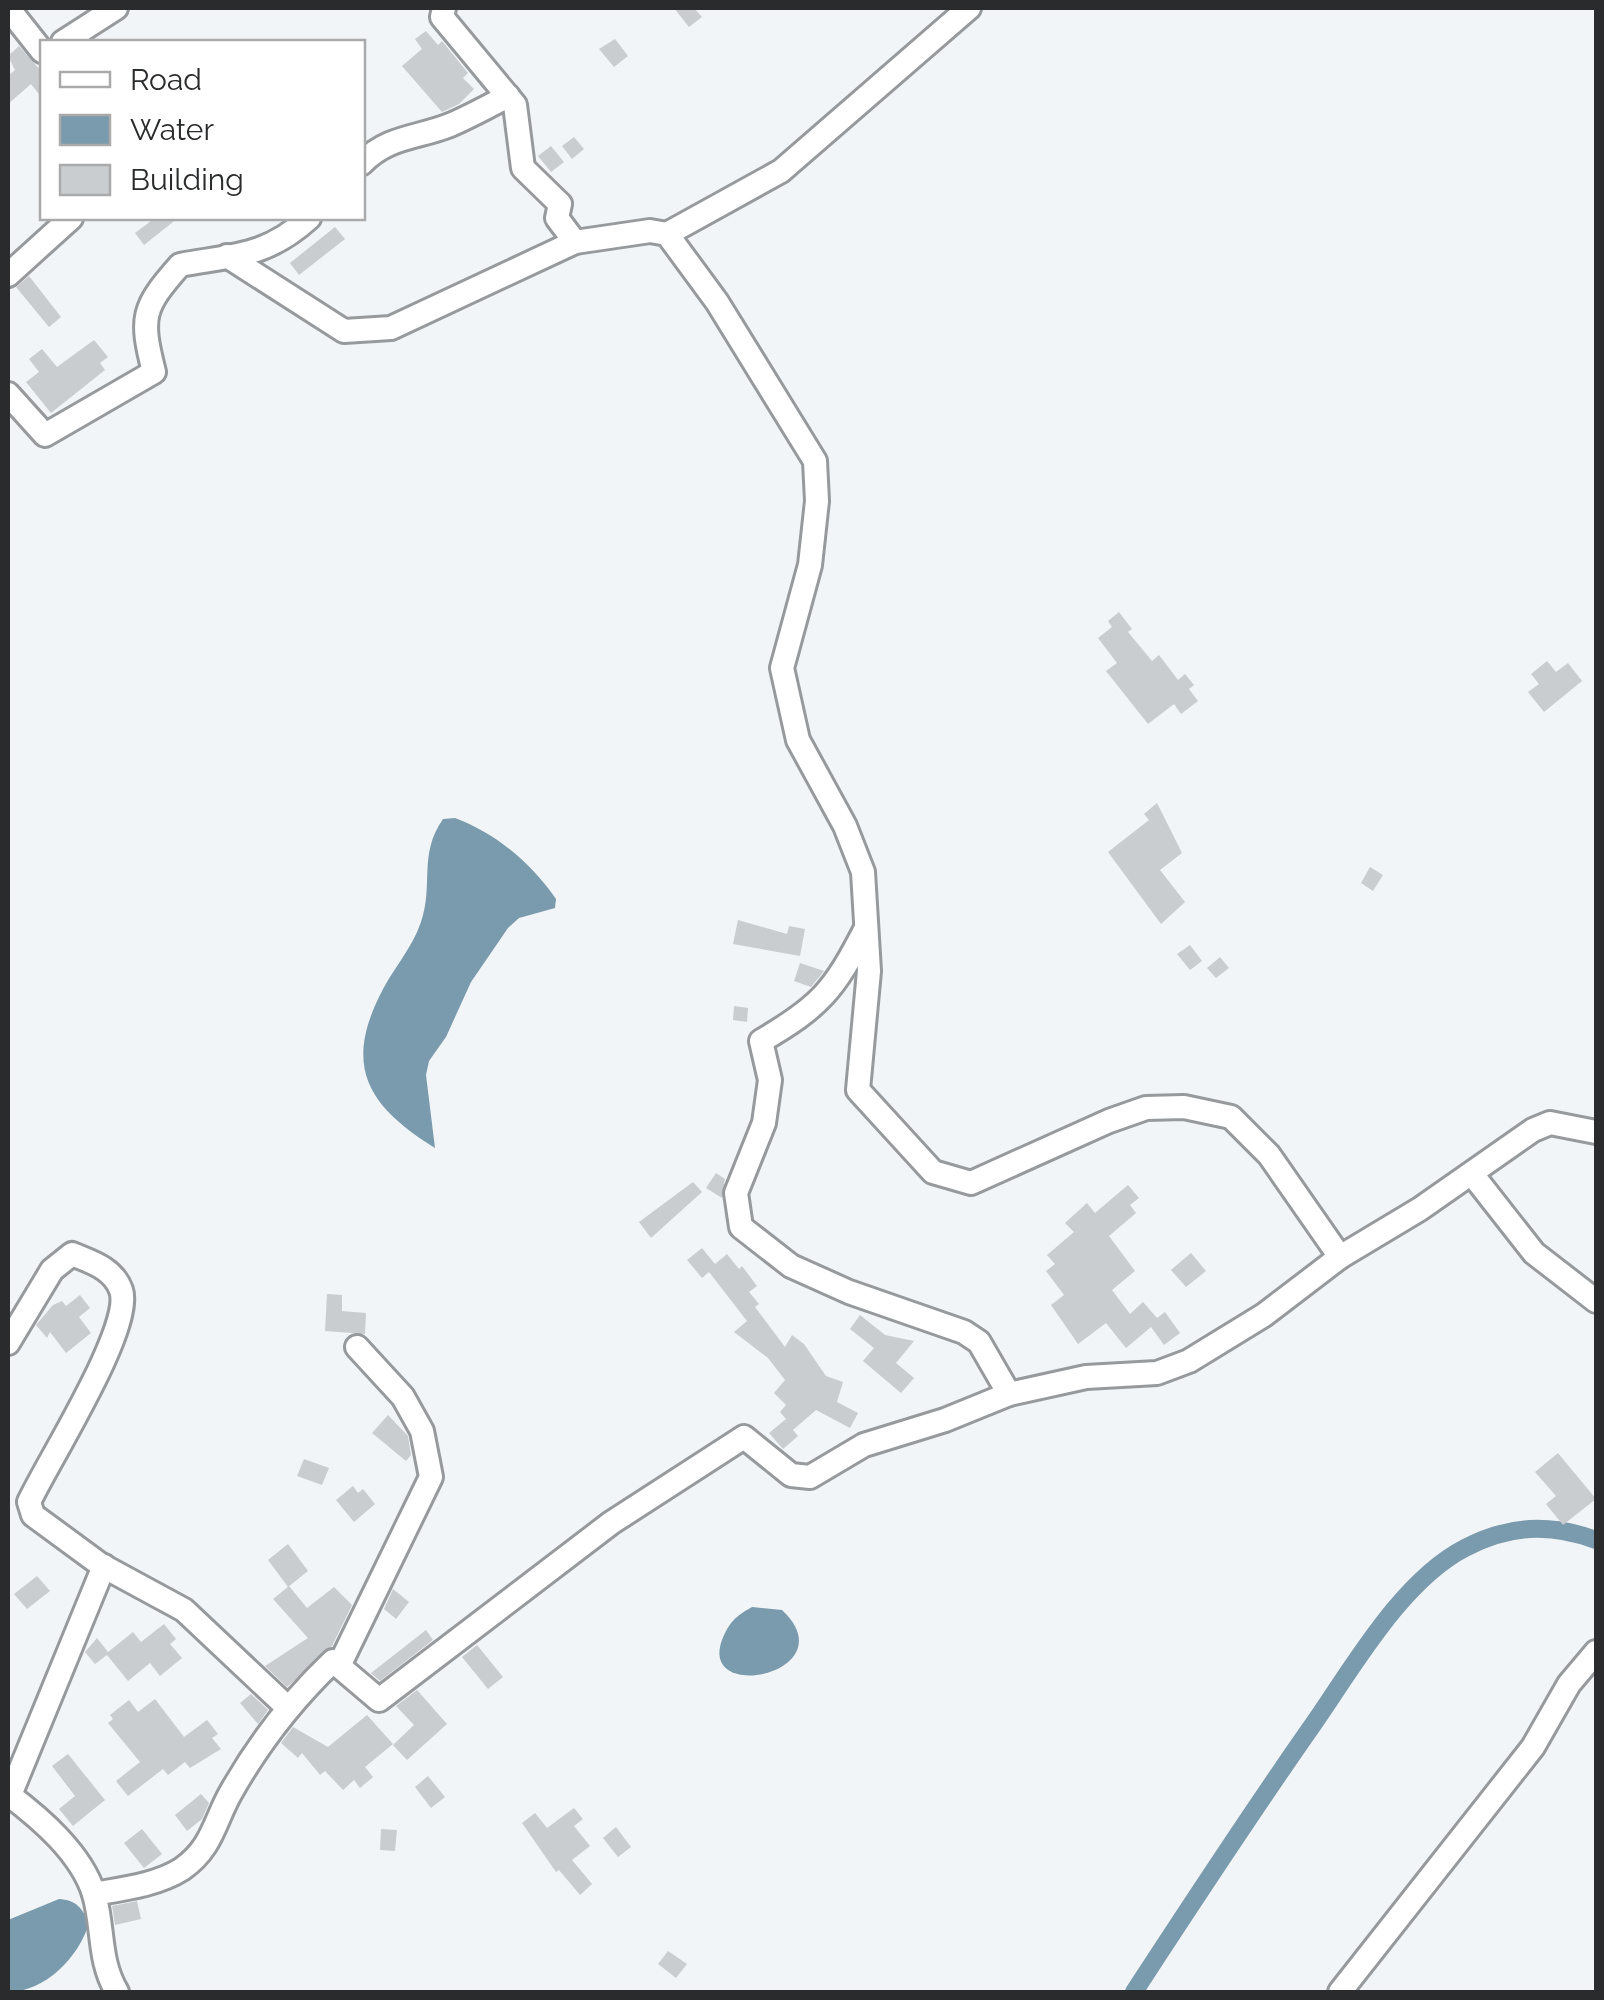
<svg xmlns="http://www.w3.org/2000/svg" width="1604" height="2000" font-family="Raleway,sans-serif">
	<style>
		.water { fill: #7a9aad }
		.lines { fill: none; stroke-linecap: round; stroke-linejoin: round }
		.canal { stroke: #7a9aad; stroke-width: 18 }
		.building { fill: #cacdcf }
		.minor-casing { stroke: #979a9c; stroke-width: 28 }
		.minor { stroke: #fff; stroke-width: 22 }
	</style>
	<rect width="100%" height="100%" fill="#f1f5f7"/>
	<!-- water -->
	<g class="water">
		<path d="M455,818C497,834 530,862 556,899L555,908L519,918L508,928L471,982L446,1037L429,1061L426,1075L435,1148C372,1108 343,1071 379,997C391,971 412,949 421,922C434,884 418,855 443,819Z"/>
		<path d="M752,1607L782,1610C848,1672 698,1705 722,1640C729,1622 736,1616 752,1607Z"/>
		<path d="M59,1899C76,1900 82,1908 89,1923C79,1957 45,1992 8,1992V1920Z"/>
	</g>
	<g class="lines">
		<!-- canal -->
		<path class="canal" d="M1134,1992C1192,1903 1251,1813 1312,1726C1352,1669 1401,1581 1465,1548C1509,1525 1550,1523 1596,1540"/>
	</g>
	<!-- building -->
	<g class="building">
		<polygon points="674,8 694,8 702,17 689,27"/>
		<polygon points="426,31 438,45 442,41 468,73 463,78 474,89 459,104 442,112 402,66 422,49 415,39"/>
		<polygon points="615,39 628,56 614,67 599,49"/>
		<polygon points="19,46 42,72 42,98 31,84 8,104 8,76 15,70 8,56"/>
		<polygon points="574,137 584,149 572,159 562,146"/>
		<polygon points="551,146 564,162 551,172 538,156"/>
		<polygon points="155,218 178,218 144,245 135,233"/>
		<polygon points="335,227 345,239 299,275 290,263"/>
		<polygon points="29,276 61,317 49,327 16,287"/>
		<polygon points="94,340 108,357 100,363 105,370 51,413 26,382 39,372 29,359 42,349 57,367"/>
		<polygon points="1119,612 1132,629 1128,632 1152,661 1159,655 1178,680 1185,674 1194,685 1189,689 1198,701 1181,714 1174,704 1148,724 1106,671 1117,663 1098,638 1112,627 1108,621"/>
		<polygon points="1547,661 1556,672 1568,663 1582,681 1544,712 1528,692 1539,684 1531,674"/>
		<polygon points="1157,803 1182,853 1160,870 1185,902 1161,924 1108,852 1149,820 1144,814"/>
		<polygon points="1370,867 1383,875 1373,891 1361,883"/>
		<polygon points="738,920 787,934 789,926 805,929 800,956 733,944"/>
		<polygon points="1190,945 1202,961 1190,970 1177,954"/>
		<polygon points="1220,957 1229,968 1216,978 1207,968"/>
		<polygon points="800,963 824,971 811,987 794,981"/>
		<polygon points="734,1006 748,1008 747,1022 733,1020"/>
		<polygon points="716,1173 725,1179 722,1198 706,1188"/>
		<polygon points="693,1182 702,1192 651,1238 639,1222"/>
		<polygon points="1128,1185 1139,1198 1130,1205 1136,1213 1109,1236 1135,1271 1112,1290 1130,1314 1143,1302 1157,1318 1165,1312 1180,1333 1164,1345 1151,1327 1126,1348 1106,1323 1078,1344 1051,1305 1064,1295 1046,1271 1055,1264 1047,1255 1074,1232 1065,1223 1087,1203 1095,1213"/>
		<polygon points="702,1248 715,1264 727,1254 739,1269 742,1266 757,1286 749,1292 759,1304 755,1307 785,1347 792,1335 804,1344 826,1376 843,1382 837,1402 858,1413 850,1428 816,1410 793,1430 798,1436 783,1449 769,1433 786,1419 780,1412 786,1405 774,1393 785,1380 768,1358 734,1332 747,1321 709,1272 702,1278 687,1260"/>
		<polygon points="1191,1253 1206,1271 1186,1287 1171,1270"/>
		<polygon points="327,1294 342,1295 342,1311 366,1313 365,1334 325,1331"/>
		<polygon points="80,1295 90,1308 79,1317 91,1333 66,1353 50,1332 47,1338 36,1325 53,1305 62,1301 66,1306"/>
		<polygon points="860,1315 885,1335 914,1341 896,1363 914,1378 901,1393 863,1361 874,1348 850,1329"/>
		<polygon points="388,1415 408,1436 411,1455 406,1461 372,1433"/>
		<polygon points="1558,1453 1596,1499 1563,1525 1546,1504 1556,1496 1535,1472"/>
		<polygon points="304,1459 329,1468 322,1485 297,1476"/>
		<polygon points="353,1486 358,1493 363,1489 375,1504 354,1522 336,1500"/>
		<polygon points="288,1544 308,1571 288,1587 268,1560"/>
		<polygon points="37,1576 50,1591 27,1609 14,1594"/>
		<polygon points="289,1586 307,1608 334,1587 352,1605 332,1646 287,1687 265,1666 308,1638 273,1599"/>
		<polygon points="393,1589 409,1602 396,1619 384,1609"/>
		<polygon points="164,1624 176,1639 170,1644 182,1658 160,1676 150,1663 128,1681 107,1655 95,1664 85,1652 97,1638 108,1652 133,1632 141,1642"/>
		<polygon points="426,1630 433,1640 380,1681 371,1673"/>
		<polygon points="477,1645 503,1677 488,1689 462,1657"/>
		<polygon points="417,1690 447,1724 407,1760 393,1745 414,1725 396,1706"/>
		<polygon points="251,1694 268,1710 258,1724 240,1703"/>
		<polygon points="155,1699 184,1737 207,1720 218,1734 212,1738 221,1749 190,1768 185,1762 168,1775 163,1769 128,1796 116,1781 140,1762 108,1723 113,1719 110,1715 129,1700 138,1712"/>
		<polygon points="367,1715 393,1744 365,1767 373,1777 360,1788 354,1780 343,1790 325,1771 320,1775 302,1753 298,1758 281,1743 293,1727 328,1747"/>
		<polygon points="68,1754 105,1800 73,1826 59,1809 75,1796 52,1766"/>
		<polygon points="428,1776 445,1797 431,1808 415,1787"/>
		<polygon points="201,1794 209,1803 202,1819 187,1831 175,1815"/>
		<polygon points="574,1808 583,1819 574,1826 590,1846 572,1860 592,1884 580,1895 559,1870 556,1872 522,1823 535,1813 547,1828"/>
		<polygon points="616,1827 631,1847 618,1857 603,1838"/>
		<polygon points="142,1829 162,1854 144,1868 124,1843"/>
		<polygon points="381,1829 397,1830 395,1851 380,1850"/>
		<polygon points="137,1901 141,1919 115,1925 112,1906"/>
		<polygon points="668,1951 687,1964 676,1978 658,1964"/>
	</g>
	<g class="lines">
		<!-- minor casing -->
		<g class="minor-casing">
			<g id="minor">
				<polyline points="8,8 42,51"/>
				<polyline points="63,42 116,8"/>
				<path d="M362,163C388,136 418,138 450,125C469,117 489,106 508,96"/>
				<polyline points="667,234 781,171 969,8"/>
				<polyline points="227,256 344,331 391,328 575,242"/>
				<polyline points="8,275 71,218"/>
				<path d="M8,394L45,435L154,372C140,317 142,308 180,265C234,255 266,257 309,218"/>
				<path d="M865,930C834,990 821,1006 761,1041L770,1080L764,1123L736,1193L741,1227L791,1266L849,1292L964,1332L979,1342L1009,1394"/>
				<polyline points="1472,1174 1534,1253 1596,1301"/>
				<polyline points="1340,1257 1420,1209 1533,1130 1550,1123 1596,1132"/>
				<path d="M8,1343L52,1270L72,1254C91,1262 113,1268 121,1290C134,1327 48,1461 29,1502L33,1515L101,1565L184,1610L287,1707"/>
				<polyline points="339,1666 431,1477 422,1431 403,1397 357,1347"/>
				<path d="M8,1794C41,1819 81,1853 94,1894C104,1929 98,1960 117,1992"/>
				<polyline points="10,1795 104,1566"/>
				<path d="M94,1894C122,1889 157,1885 182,1869C212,1848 214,1823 230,1794C258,1744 292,1700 333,1661L379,1700L611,1523L744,1437L791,1475L810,1477L864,1445L945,1420L1009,1394L1086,1377L1157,1373L1189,1361L1264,1315L1340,1257L1269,1155L1231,1117L1184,1107L1146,1108L1109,1121L971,1183L933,1172L858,1090L869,971L863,872L845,826L798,740L782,668L810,565L817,501L815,461L717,302L667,234L650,231L575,242L557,218L560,204L523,168L515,105L442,17L444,8"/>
				<polyline points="1340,1992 1533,1747 1569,1684 1596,1652"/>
			</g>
		</g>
		<!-- minor -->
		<use href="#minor" class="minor"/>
	</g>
	<!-- border -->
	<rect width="1604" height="2000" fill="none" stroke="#2a2b2c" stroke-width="20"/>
	<!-- legend -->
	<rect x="40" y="40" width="325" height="180" fill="#ffffff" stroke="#aaaaab" stroke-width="2.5"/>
	<rect x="60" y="72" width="50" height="15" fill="#ffffff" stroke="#aaaaab" stroke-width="2.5"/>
	<text x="130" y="90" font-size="30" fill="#2a2b2c">Road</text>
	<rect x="60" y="115" width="50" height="30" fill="#7a9aad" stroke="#aaaaab" stroke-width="2.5"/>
	<text x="130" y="140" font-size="30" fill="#2a2b2c">Water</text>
	<rect x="60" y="165" width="50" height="30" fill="#cacdcf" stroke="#aaaaab" stroke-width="2.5"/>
	<text x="130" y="190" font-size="30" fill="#2a2b2c">Building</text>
</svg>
